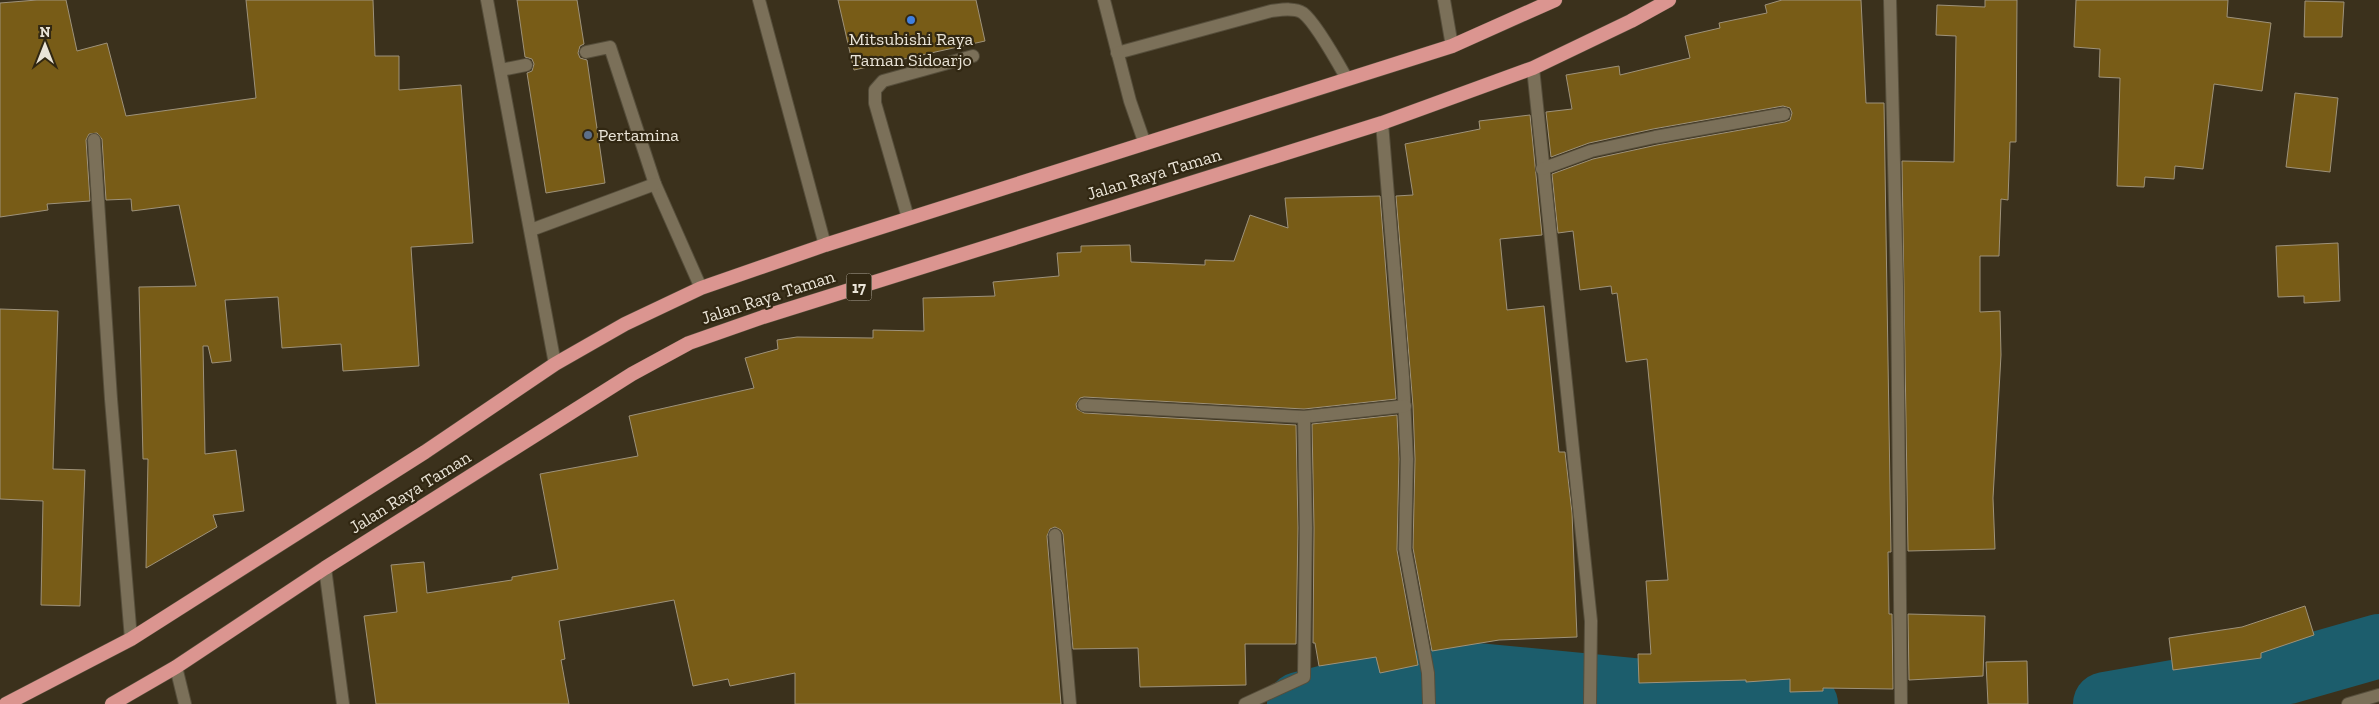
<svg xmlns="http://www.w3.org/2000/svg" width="2379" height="704" font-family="'Zilla Slab',serif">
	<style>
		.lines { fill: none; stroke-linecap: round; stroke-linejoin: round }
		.river { stroke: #1c5d6c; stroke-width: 64 }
		.building { fill: #785c17; stroke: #9e927a }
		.service-casing { stroke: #564e3b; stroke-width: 14 }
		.minor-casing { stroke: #564e3b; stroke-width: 14 }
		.trunk-casing { stroke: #564e3b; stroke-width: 15 }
		.service { stroke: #7b7059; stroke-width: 12 }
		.minor { stroke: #7b7059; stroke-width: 12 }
		.trunk { stroke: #db9590; stroke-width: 14 }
		.shop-dot { fill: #3f7fe0; stroke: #312712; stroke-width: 2 }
		.service-dot { fill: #5c6f8a; stroke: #312712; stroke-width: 2 }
		.labels { text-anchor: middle; stroke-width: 4.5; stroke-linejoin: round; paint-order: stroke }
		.shield { fill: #312712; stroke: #b2ab9c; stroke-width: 1 }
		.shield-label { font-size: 16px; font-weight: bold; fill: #eae4d7 }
		.poi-label { font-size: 18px; fill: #eae4d7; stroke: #312712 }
		.street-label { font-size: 18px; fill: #eae4d7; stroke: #312712 }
	</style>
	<rect width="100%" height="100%" fill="#3b311c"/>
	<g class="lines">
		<!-- river -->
		<g class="river">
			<polyline points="1299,704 1346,692 1478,675 1675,694 1806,704"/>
			<polyline points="2105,704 2288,672 2379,646"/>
		</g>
	</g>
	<!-- building -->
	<g class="building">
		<polygon points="37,0 66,0 77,51 107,43 126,116 256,98 246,0 373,0 375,56 399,56 399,90 461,85 473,243 411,247 419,366 343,371 341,344 282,348 278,297 225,300 231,361 212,363 208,346 203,346 205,454 236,450 244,511 213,515 217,527 146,568 148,459 143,459 139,287 196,286 179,205 132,211 131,199 106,200 102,139 97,133 89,134 86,140 90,201 47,204 48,210 0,217 0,3"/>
		<polygon points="517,0 577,0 584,44 580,46 578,53 580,58 587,60 605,183 546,193 527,73 532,71 534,64 532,59 525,57"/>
		<polygon points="838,0 976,0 985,41 854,70"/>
		<polygon points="1782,0 1861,0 1866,103 1884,103 1891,552 1888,552 1889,614 1892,614 1893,689 1823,688 1823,691 1790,692 1790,679 1746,682 1746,680 1639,683 1638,654 1651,654 1646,581 1668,580 1647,359 1626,362 1617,293 1612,294 1611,286 1580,290 1573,231 1558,233 1552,174 1593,159 1657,145 1785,122 1790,120 1792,113 1790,108 1783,106 1653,129 1589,143 1551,157 1546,112 1572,109 1566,75 1619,66 1620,75 1690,58 1685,36 1720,28 1719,23 1767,13 1765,5"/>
		<polygon points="1985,0 2017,0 2016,142 2010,142 2008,200 2001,199 1999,256 1980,256 1980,312 2000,311 2001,355 1993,498 1995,549 1908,551 1902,161 1954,162 1956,36 1936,35 1937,5 1985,7"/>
		<polygon points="2076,0 2228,0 2227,17 2271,23 2262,91 2214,84 2203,169 2175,166 2174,179 2145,177 2144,187 2117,186 2120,78 2099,77 2100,49 2074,47"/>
		<polygon points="2305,1 2344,2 2342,37 2304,37"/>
		<polygon points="2295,93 2338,98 2330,172 2286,167"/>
		<polygon points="1530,115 1542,235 1500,239 1507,310 1544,306 1559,452 1565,452 1572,513 1577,637 1499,640 1432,651 1413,548 1415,459 1413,406 1396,196 1413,195 1405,144 1480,129 1479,121"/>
		<polygon points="1380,196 1396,399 1304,409 1084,397 1080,398 1076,404 1077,409 1084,413 1296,425 1298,528 1296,644 1245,644 1246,685 1140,687 1138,648 1073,649 1063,534 1061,530 1055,527 1050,529 1047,536 1061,704 795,704 795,673 730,686 728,679 693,686 674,600 559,621 565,659 561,660 569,704 376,704 364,616 397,612 391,565 424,562 427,593 512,580 512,577 558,569 540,474 638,456 629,416 754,388 745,358 778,349 777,340 797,337 873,338 873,330 924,331 923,298 995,296 993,282 1059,276 1057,253 1081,252 1081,246 1130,245 1131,262 1205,265 1205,260 1234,261 1250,215 1288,228 1285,198"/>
		<polygon points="2338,243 2340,301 2304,303 2304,296 2278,297 2276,246"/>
		<polygon points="0,309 58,311 53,469 85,470 80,606 41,605 43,501 0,499"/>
		<polygon points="1397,415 1399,459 1397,550 1418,665 1380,673 1376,657 1319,666 1315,643 1313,643 1314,528 1312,424"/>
		<polygon points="2305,606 2314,635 2261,653 2261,658 2173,670 2169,638 2242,627"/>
		<polygon points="1908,614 1985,616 1983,676 1909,680"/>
		<polygon points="2027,661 2028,704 1988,704 1986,662"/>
	</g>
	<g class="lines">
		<!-- service casing -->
		<g class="service-casing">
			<g id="service">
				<polyline points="487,0 555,364"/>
				<polyline points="759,0 825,245"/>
				<polyline points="1104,0 1130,101 1145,144"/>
				<polyline points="1444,0 1452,46"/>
				<polyline points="586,52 610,47 655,184 701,288"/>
				<path d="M1117,53L1271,11C1280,10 1294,7 1303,13C1316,23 1338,63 1347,79"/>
				<polyline points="501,70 526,65"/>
				<polyline points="908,218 875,103 875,90 883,81 973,56"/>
				<polyline points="531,230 655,184"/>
				<polyline points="325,568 343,704"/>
				<polyline points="176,667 185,704"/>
			</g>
		</g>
		<!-- minor casing -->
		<g class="minor-casing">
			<g id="minor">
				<polyline points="1890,0 1897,287 1901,704"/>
				<polyline points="1533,68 1591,621 1590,704"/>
				<polyline points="1382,123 1403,377 1407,459 1405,549 1428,673 1429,704"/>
				<polyline points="94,140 111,399 131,639"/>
				<polyline points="1542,169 1591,151 1655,137 1784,114"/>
				<polyline points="1084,405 1304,417 1405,406"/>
				<polyline points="1055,535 1070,704"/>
				<polyline points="1245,704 1304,677 1306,528 1304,417"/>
				<polyline points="2348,704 2379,695"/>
			</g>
		</g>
		<!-- trunk casing -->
		<g class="trunk-casing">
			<g id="trunk">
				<polyline points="6,704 131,639 425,452 555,364 625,324 701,288 825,245 1452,46 1555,0"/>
				<polyline points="112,704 176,667 325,568 632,374 689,343 763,317 1382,123 1533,68 1631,21 1669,0"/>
			</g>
		</g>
		<!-- service -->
		<use href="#service" class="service"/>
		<!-- minor -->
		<use href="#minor" class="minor"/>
		<!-- trunk -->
		<use href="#trunk" class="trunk"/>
	</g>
	<!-- markers -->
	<circle class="shop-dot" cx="911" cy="20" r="5"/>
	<circle class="service-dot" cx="588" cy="135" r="5"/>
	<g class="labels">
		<!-- shield labels -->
		<rect class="shield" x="846.5" y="273.5" width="25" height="27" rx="4"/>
		<g class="shield-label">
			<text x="859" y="293">17</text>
		</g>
		<!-- poi labels -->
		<g class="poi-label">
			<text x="911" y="45">Mitsubishi Raya<tspan x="911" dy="21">Taman Sidoarjo</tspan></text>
			<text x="598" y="141" text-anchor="start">Pertamina</text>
		</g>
		<!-- street labels -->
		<g class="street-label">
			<text transform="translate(1154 174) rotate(-17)" y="6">Jalan Raya Taman</text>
			<text transform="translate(768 297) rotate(-18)" y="6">Jalan Raya Taman</text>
			<text transform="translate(410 492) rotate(-32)" y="6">Jalan Raya Taman</text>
		</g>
	</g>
	<!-- north arrow -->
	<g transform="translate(45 45)" stroke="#312712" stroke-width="4" paint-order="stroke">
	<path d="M0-4L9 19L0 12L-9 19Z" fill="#eae4d7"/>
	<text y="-8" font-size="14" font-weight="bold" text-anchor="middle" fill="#eae4d7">N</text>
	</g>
</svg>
